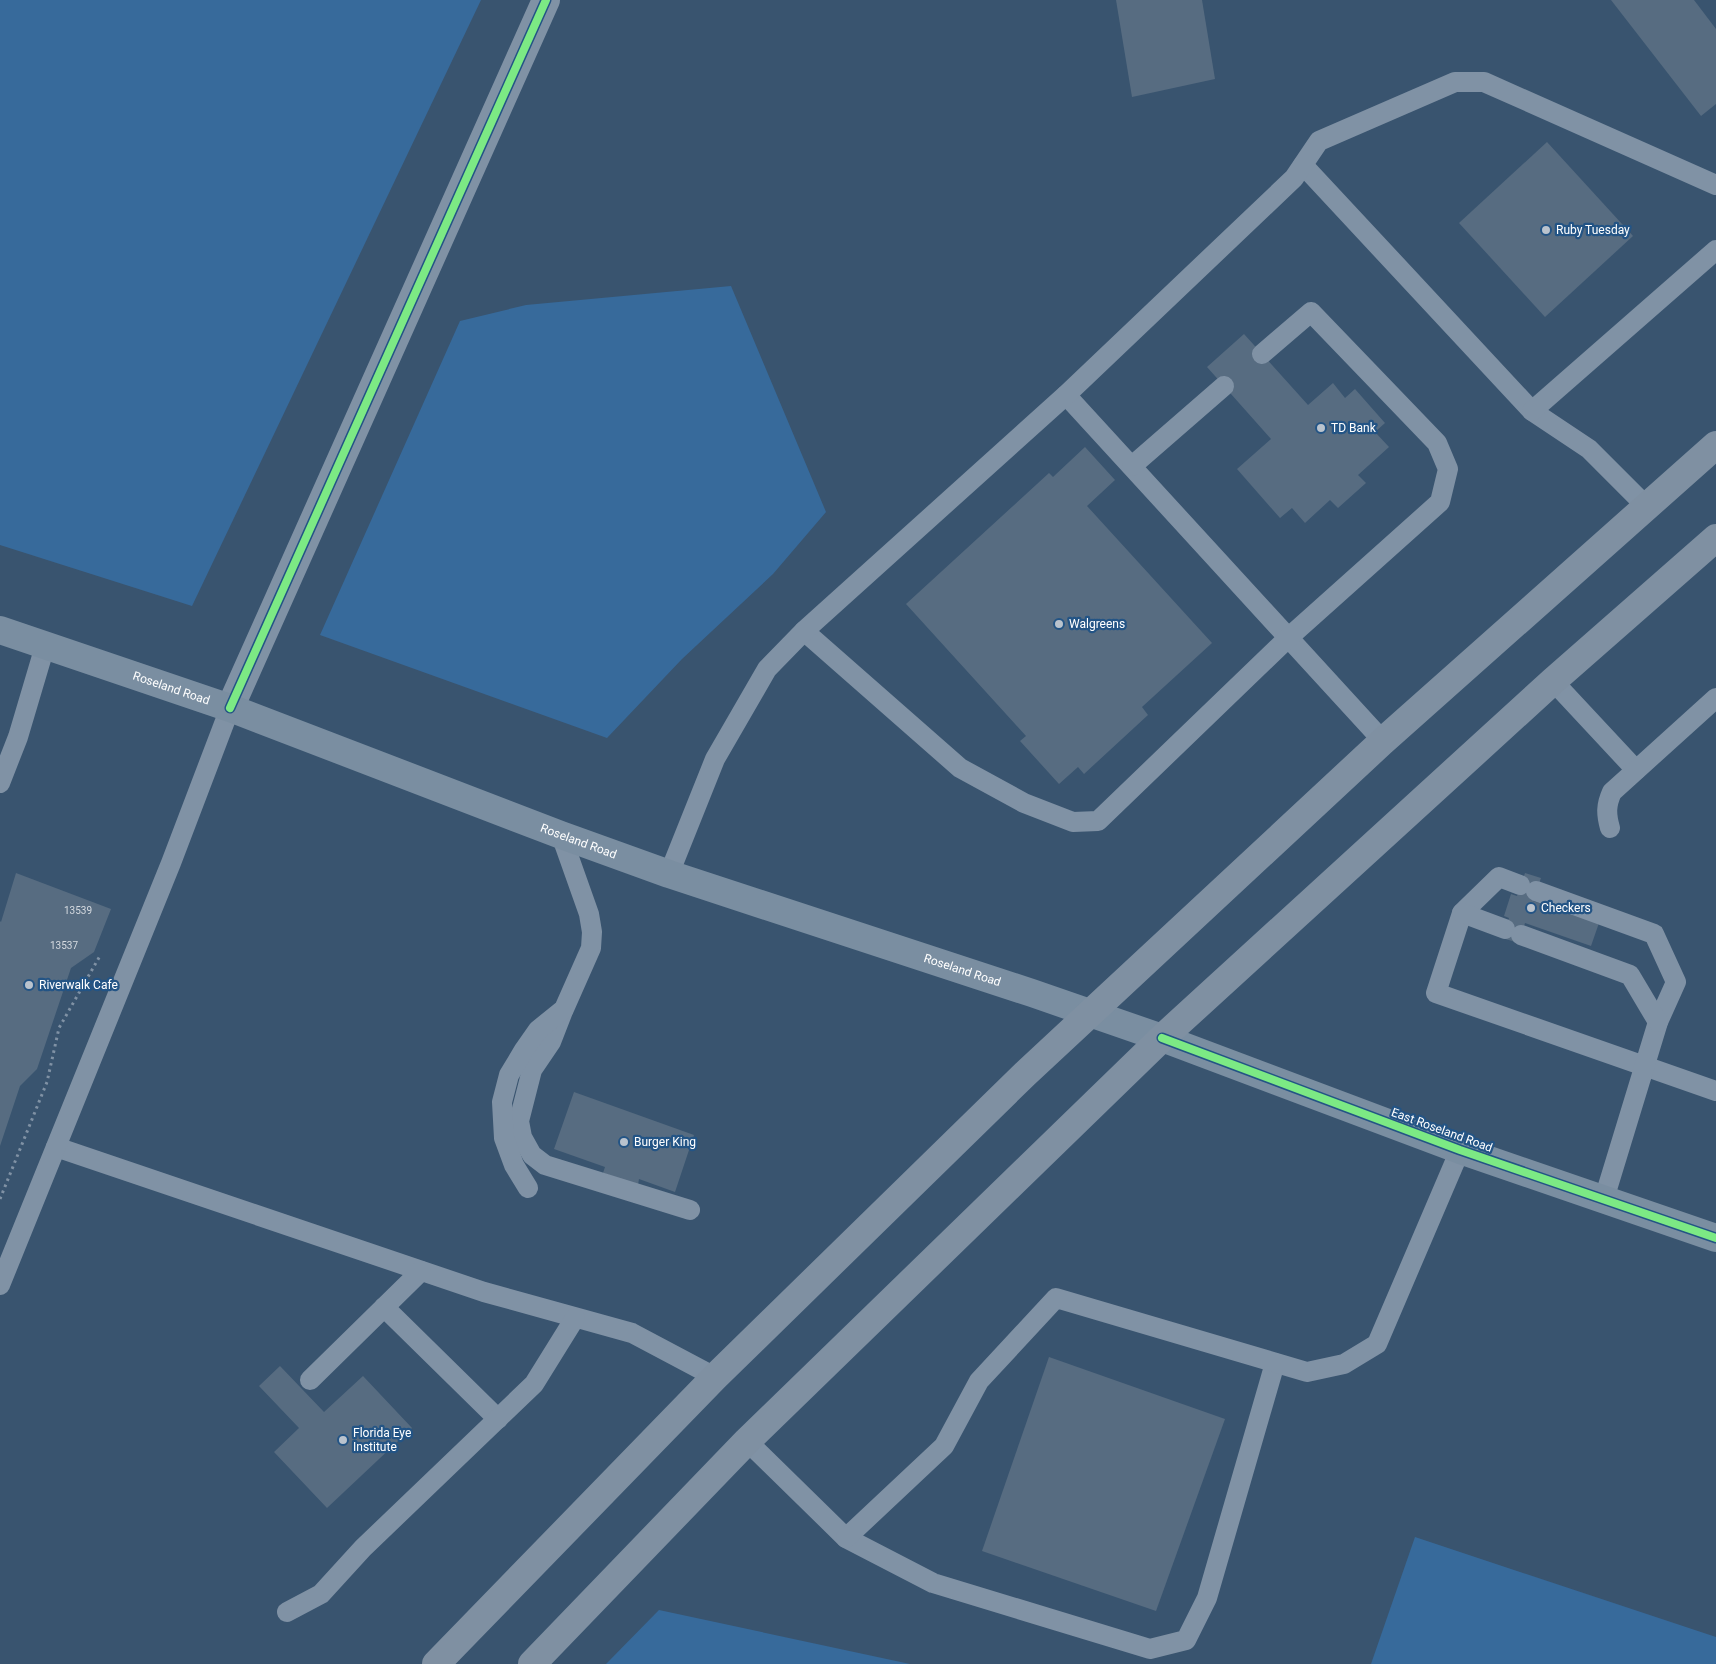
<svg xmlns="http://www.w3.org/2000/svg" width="1716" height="1664" font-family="Roboto,sans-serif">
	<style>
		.green { fill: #376a9b }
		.building { fill: #576c81 }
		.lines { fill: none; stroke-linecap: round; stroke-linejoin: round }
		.path { stroke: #8092a5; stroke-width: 3; stroke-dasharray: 2.5 4; stroke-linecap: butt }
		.lane { stroke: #8092a5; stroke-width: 20 }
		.street { stroke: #8092a5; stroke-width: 28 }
		.secondary { stroke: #7a8ea1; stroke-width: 28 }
		.primary { stroke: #7f90a2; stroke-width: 28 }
		.cycleway-casing { stroke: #235485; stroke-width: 11 }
		.cycleway { stroke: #7ce984; stroke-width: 8 }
		.poi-dot { fill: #bac3cd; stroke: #235485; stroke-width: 2 }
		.labels { text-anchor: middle; stroke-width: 4.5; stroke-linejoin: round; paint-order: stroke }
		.number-label { font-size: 10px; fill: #d5dae0 }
		.poi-label { font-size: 12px; fill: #fff; stroke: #235485; text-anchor: start }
		.street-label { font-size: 12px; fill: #fff; stroke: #235485 }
	</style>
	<rect width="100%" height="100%" fill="#39546f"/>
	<!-- green -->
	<g class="green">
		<polygon points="0,0 481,0 192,606 0,545"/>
		<polygon points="731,286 826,512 773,574 682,659 607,738 320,635 460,321 526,305"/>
		<polygon points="1415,1537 1716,1637 1716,1664 1371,1664"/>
		<polygon points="659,1610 910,1664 606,1664"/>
	</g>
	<!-- building -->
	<g class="building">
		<polygon points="1116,0 1202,0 1215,79 1132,97"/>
		<polygon points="1611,0 1694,0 1716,29 1716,104 1701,116"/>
		<polygon points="1547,142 1633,236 1545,317 1459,223"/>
		<polygon points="1244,334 1308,405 1333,383 1345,398 1355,389 1385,423 1375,432 1389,447 1358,475 1366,483 1338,508 1330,500 1305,523 1292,508 1280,518 1237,469 1271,439 1207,367"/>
		<polygon points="1085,447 1115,480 1087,506 1212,643 1142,707 1148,715 1084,774 1078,767 1059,784 1020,741 1026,736 906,604 1049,473 1053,477"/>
		<polygon points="16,873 111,909 94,952 71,968 37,1069 20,1086 0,1146 0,921 1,922"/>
		<polygon points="1525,873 1541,878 1533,901 1599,923 1591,946 1525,923 1519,943 1502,938 1509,918 1504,916 1511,894 1517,896"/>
		<polygon points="574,1092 694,1135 675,1192 639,1179 638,1185 603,1173 605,1167 554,1149"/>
		<polygon points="1049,1357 1225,1419 1156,1611 982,1551"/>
		<polygon points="280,1366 324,1412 363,1376 412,1428 327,1508 274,1452 299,1428 259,1386"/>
	</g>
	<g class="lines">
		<!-- path -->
		<polyline class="path" points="0,1199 47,1082 59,1028 101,954"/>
		<!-- lane -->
		<g class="lane">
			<polyline points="1303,165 1532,411 1589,449 1647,507"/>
			<polyline points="1066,395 1383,741"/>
			<polyline points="1532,411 1716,250"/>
			<polyline points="1132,466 1224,386"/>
			<polyline points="804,631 960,768 1024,803 1073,822 1098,821 1288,638 1440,502 1448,469 1437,443 1311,312 1262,354"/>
			<polyline points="1553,681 1636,770"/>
			<polyline points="0,783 18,737 45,646"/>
			<path d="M1610,828C1606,814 1606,805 1612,792L1716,698"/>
			<polyline points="669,874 715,759 767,669 804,631 1066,395 1294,178 1319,141 1455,82 1484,82 1716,185"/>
			<polyline points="1520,885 1499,877 1462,913 1436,993 1716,1091"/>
			<polyline points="1536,891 1654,934 1676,982 1658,1022 1604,1199"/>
			<polyline points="1462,913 1505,929"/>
			<polyline points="1521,935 1630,975 1658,1022"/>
			<polyline points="563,1011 551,1042 532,1070 519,1121 522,1137 532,1155 545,1165 690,1210"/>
			<polyline points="56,1147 484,1292 632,1333 715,1377"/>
			<polyline points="528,1188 514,1165 504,1138 502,1102 509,1075 524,1050 538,1030 564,1009 591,948 592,932 589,914 561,835"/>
			<polyline points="0,1285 171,863 230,708"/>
			<polyline points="384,1307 498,1419"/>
			<polyline points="310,1380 421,1271"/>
			<polyline points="747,1441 846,1538 933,1583 1150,1649 1186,1640 1207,1598 1275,1363"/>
			<polyline points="846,1538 944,1446 979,1381 1056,1298 1307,1372 1344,1364 1377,1344 1460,1150"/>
			<polyline points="287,1612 321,1594 363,1548 534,1384 575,1318"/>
		</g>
		<!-- street -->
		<polyline class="street" points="230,708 546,0"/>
		<!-- secondary -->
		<path class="secondary" id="s1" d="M0,630L230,708L561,835L669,874L1032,993L1162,1038L1460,1150L1716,1238"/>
		<!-- primary -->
		<g class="primary">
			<polyline points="436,1664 715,1377 1025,1074 1383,741 1716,445"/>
			<polyline points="532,1664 747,1441 1162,1038 1553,681 1716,538"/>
		</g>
		<!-- cycleway casing -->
		<g class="cycleway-casing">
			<g id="cycleway">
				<polyline points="230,708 546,0"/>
				<polyline points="1162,1038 1460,1150 1716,1238"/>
			</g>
		</g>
		<!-- cycleway -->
		<use href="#cycleway" class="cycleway"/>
	</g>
	<!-- markers -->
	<g class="poi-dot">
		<circle cx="1546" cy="230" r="5"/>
		<circle cx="1321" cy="428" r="5"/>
		<circle cx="1059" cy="624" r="5"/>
		<circle cx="1531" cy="908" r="5"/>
		<circle cx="29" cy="985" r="5"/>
		<circle cx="624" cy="1142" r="5"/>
		<circle cx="343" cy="1440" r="5"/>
	</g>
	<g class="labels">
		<!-- number labels -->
		<g class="number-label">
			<text x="78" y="914">13539</text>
			<text x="64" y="949">13537</text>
		</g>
		<!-- poi labels -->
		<g class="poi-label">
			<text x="1556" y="234">Ruby Tuesday</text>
			<text x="1331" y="432">TD Bank</text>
			<text x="1069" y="628">Walgreens</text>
			<text x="1541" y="912">Checkers</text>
			<text x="39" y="989">Riverwalk Cafe</text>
			<text x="634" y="1146">Burger King</text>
			<text x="353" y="1437">Florida Eye<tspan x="353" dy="14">Institute</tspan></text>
		</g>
		<!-- street labels -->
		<g class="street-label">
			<text dy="4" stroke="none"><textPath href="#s1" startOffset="181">Roseland Road</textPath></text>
			<text dy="4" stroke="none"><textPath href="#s1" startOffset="616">Roseland Road</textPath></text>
			<text dy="4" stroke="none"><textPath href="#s1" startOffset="1021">Roseland Road</textPath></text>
			<text transform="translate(1442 1130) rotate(20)" y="4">East Roseland Road</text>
		</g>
	</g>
</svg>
